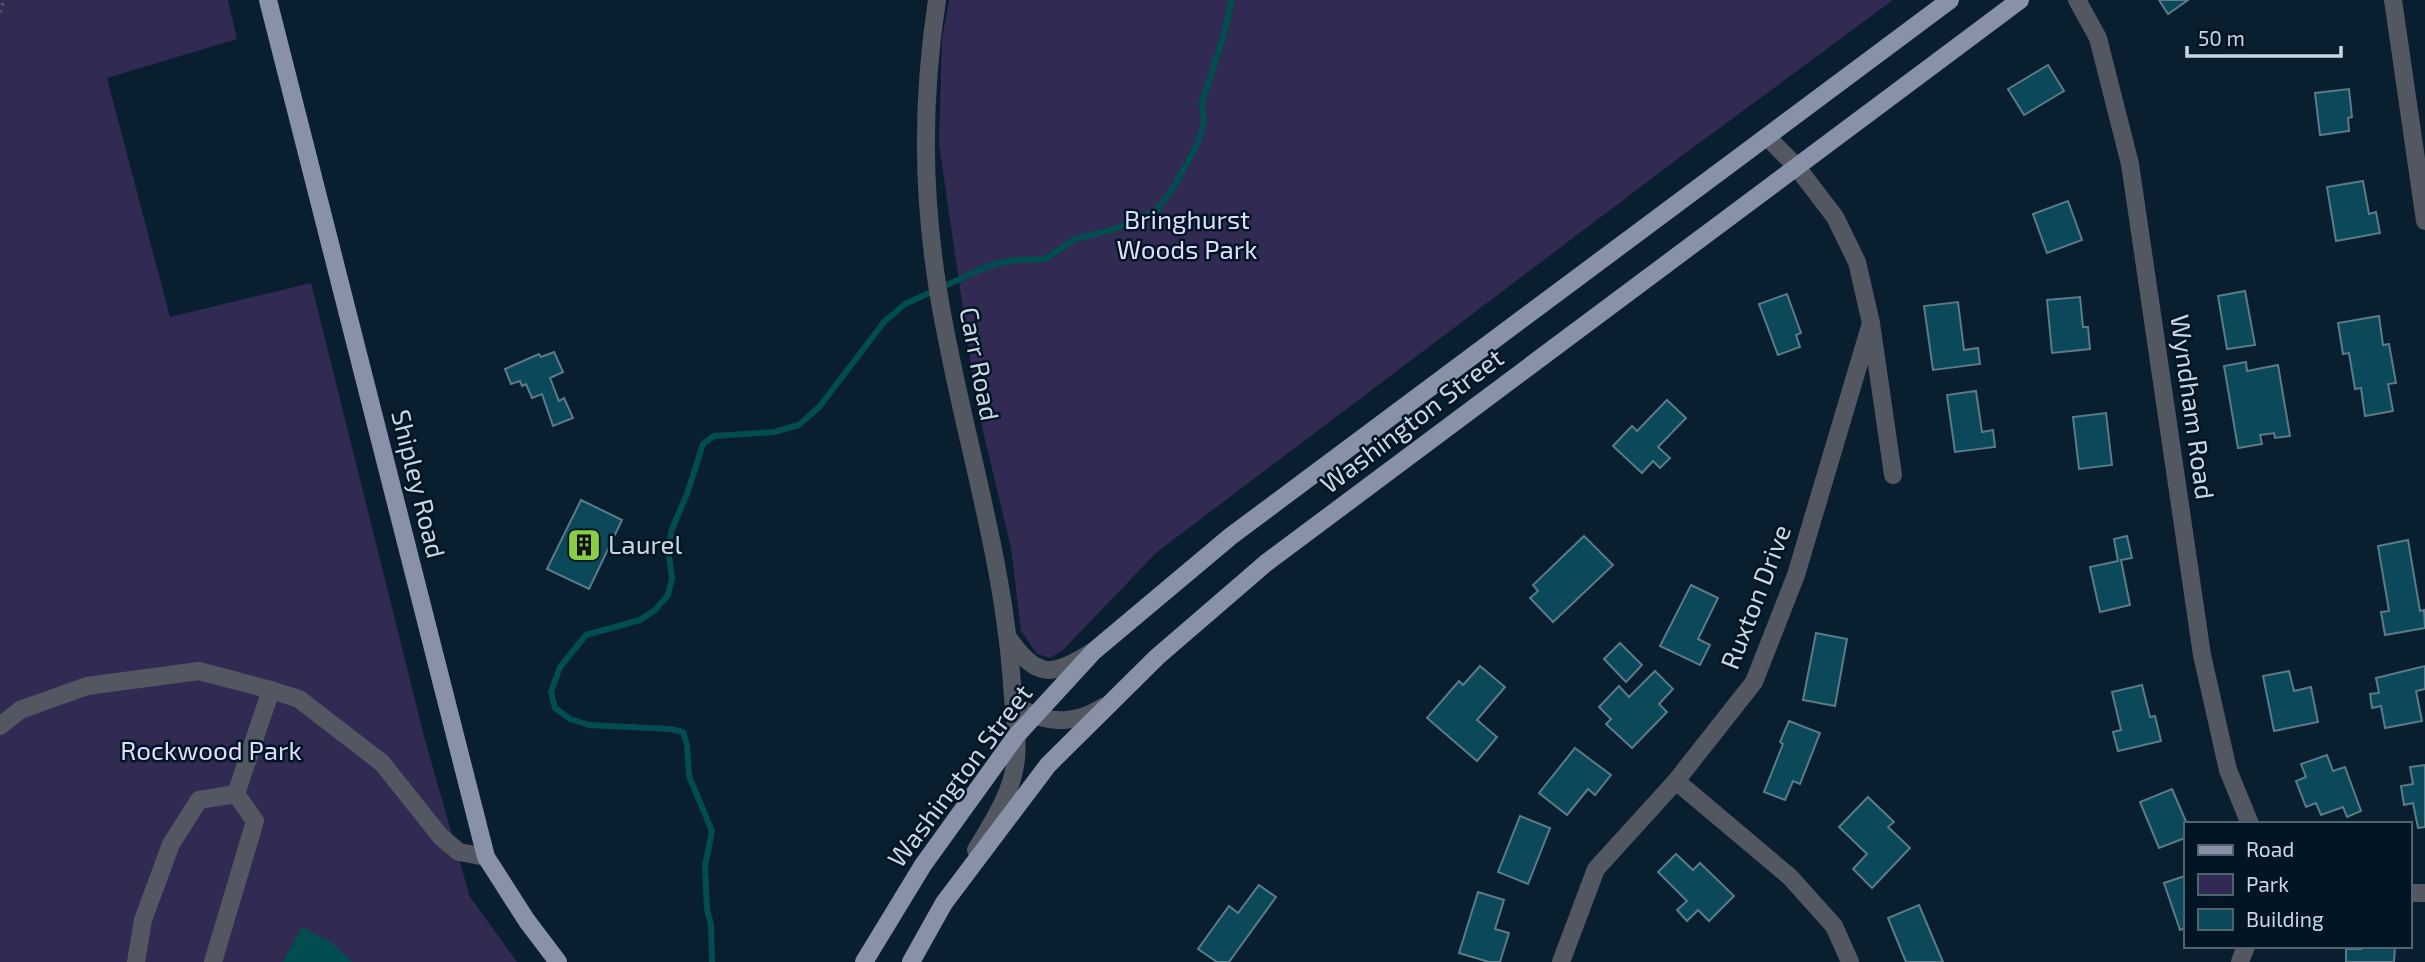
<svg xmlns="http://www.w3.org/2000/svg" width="2425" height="962" font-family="'Exo 2',sans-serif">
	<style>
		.green { fill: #312a52 }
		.water { fill: #014d50 }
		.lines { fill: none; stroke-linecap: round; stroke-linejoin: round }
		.stream { stroke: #014d50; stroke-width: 6 }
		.building { fill: #0b495a; stroke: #5a7b87; stroke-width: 2 }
		.path { stroke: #536574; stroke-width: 3.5; stroke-dasharray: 2 5; stroke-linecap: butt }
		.minor { stroke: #525762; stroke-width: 18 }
		.major { stroke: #8891a8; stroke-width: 18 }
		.labels { text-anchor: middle; stroke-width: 5; stroke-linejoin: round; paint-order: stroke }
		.park-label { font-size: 26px; fill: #dfdcfd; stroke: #021524 }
		.street-label { font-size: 26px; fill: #cad7e2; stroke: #021524 }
		.poi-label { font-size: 26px; fill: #cad7e2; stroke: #021524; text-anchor: start }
	</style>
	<rect width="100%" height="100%" fill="#091e2f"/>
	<!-- green -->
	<g class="green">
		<polygon points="0,0 228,0 237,39 107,78 170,317 311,283 425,740 470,897 517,962 0,962"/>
		<polygon points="949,0 1893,0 1679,158 1157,552 1062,651 1050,658 1037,654 1021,631 1011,548 977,406 939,144 942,39"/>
	</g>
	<!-- water -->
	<polygon class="water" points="302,927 331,942 352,962 283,962"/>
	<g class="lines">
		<!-- stream -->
		<polyline class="stream" points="712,962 711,925 707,909 705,866 712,831 689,776 687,745 683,732 670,729 589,725 570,719 555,708 551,692 560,667 586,635 640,620 655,610 668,595 672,578 668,548 672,529 687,494 703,444 714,436 774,432 799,425 820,406 884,322 905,304 991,265 1015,260 1045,259 1075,239 1112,230 1157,210 1175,185 1198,143 1204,122 1202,102 1222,41 1232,0"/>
	</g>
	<!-- building -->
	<g class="building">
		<polygon points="2159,0 2188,0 2168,14"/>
		<polygon points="2048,65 2064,91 2024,115 2008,89"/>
		<polygon points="2349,89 2352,117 2348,118 2349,131 2320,135 2315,93"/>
		<polygon points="2363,181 2369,214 2376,212 2380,233 2336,241 2327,187"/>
		<polygon points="2068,201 2082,240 2047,253 2033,214"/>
		<polygon points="2245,291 2255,345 2227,349 2218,296"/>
		<polygon points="1787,294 1801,333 1796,335 1800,347 1778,355 1759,304"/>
		<polygon points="2080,297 2083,327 2088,327 2090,349 2052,353 2047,300"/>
		<polygon points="1958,302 1964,350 1978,348 1980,364 1933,370 1924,306"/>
		<polygon points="2379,316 2383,345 2389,344 2396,383 2388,384 2393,411 2365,416 2361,388 2355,389 2349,353 2343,354 2338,323"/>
		<polygon points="554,352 563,372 550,378 559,401 564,398 573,418 553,426 542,394 532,398 526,384 522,386 520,381 511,384 505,369 539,354 541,357"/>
		<polygon points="2246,362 2247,371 2278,365 2290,436 2275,438 2274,433 2260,435 2262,444 2238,448 2224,366"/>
		<polygon points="1976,391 1982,432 1993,430 1995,447 1955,452 1947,395"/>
		<polygon points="1667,400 1686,418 1658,447 1670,458 1660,468 1653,461 1642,473 1613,446 1632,426 1637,431"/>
		<polygon points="2106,413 2112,465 2079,469 2073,417"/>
		<polygon points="581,500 622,520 589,589 547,569"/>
		<polygon points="1584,536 1613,565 1553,622 1530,598 1538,591 1533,585"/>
		<polygon points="2127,536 2132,558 2121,560 2130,605 2100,612 2090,567 2118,561 2114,539"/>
		<polygon points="2408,540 2420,611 2424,610 2425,628 2385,635 2381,612 2389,611 2378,546"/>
		<polygon points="1691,585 1718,598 1698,639 1710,645 1700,665 1660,646"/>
		<polygon points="1816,633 1847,639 1835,706 1803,700"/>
		<polygon points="1620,643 1642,665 1626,682 1604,659"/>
		<polygon points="1480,666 1505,687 1477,720 1497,737 1477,761 1427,718 1459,681 1463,685"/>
		<polygon points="2425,666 2425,689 2416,691 2422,721 2385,728 2381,706 2372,708 2370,694 2379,693 2376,678"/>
		<polygon points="1655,671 1673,689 1659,704 1667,712 1632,748 1606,724 1611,719 1599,707 1619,686 1629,697"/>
		<polygon points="2289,671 2294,691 2311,687 2318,722 2274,731 2263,676"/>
		<polygon points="2142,685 2150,717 2155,716 2161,741 2118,751 2113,732 2121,730 2112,692"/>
		<polygon points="1789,721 1820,733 1800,784 1793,781 1785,800 1764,792 1783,744 1780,742"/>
		<polygon points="1575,748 1611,775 1595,795 1588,789 1567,815 1539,793"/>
		<polygon points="2327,755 2333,771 2345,767 2361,811 2347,817 2343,807 2321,815 2316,803 2306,807 2296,781 2306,777 2301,764"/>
		<polygon points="2425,765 2425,827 2418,828 2413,803 2404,805 2401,786 2413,784 2410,767"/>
		<polygon points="2172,789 2187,824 2185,838 2159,848 2140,802"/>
		<polygon points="1868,797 1894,822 1888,827 1910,848 1872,888 1853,869 1867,854 1839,827"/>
		<polygon points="1520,816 1550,828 1528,884 1498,872"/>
		<polygon points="1676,854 1693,870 1700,863 1734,896 1709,921 1698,910 1687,921 1677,910 1687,901 1658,872"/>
		<polygon points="2185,876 2185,928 2180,930 2164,883"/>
		<polygon points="1259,885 1276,897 1229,962 1217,962 1198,949 1229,906 1238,913"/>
		<polygon points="1478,892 1504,900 1495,929 1509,933 1500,962 1489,962 1459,953"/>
		<polygon points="1919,905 1943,962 1906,962 1888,918"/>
		<polygon points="2361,946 2395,946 2394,962 2346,962 2346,949 2361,949"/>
	</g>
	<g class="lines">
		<!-- path -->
		<polyline class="path" points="0,12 4,0"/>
		<!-- minor -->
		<g class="minor">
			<path d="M937,0C922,99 922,190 938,290C959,422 1003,550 1012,684C1013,708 1019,735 1016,758C1013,792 993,821 976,850"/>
			<polyline points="2077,0 2098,38 2130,164 2202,655 2228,770 2250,824"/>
			<polyline points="2393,0 2425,221"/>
			<polyline points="1767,137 1796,166 1835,217 1857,262 1871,323 1893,475"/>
			<path d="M1009,639C1036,677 1051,678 1090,653"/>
			<path d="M1024,710C1050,725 1078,723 1103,707"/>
			<polyline points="0,726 20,710 87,686 199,671 271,690 299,699 382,763 441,837 459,852 486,857"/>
			<polyline points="1676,781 1790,877 1834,926 1850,962"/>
			<polyline points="2409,893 2425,893"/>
			<polyline points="136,962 143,920 171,844 199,800 236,794"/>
			<polyline points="213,962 255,821 236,794 271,690"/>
			<polyline points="1561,962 1596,869 1676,781 1754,682 1796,575 1871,323"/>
			<polyline points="2240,962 2246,946"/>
		</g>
		<!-- major -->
		<g class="major">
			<polyline points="268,0 486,857 527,921 558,962"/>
			<polyline points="864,962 923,865 1016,736 1094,651 1231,536 1950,0"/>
			<polyline points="911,962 944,903 1048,765 1157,657 1266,563 2020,0"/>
		</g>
	</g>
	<!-- icons -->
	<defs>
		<g id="building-square" transform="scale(1.75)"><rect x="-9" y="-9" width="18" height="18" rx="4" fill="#8ace47" stroke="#021524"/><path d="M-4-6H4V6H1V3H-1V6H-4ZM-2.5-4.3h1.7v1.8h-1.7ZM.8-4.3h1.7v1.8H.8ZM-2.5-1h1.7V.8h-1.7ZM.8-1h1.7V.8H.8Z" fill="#111"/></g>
	</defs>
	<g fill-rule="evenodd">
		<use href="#building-square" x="584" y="545"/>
	</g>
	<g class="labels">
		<!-- park labels -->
		<g class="park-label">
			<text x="1187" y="229">Bringhurst<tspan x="1187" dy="30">Woods Park</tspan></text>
			<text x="211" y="760">Rockwood Park</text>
		</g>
		<!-- street labels -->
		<g class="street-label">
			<text transform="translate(979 364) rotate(79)" y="9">Carr Road</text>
			<text transform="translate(2192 407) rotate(82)" y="9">Wyndham Road</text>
			<text transform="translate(1412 421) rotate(-37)" y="9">Washington Street</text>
			<text transform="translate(418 484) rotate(76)" y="9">Shipley Road</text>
			<text transform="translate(1756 597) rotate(-69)" y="9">Ruxton Drive</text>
			<text transform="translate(960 776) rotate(-53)" y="9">Washington Street</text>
		</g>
		<!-- poi labels -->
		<g class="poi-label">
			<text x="608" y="554">Laurel</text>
		</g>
	</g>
	<!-- legend -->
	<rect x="2184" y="822" width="228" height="126" fill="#021524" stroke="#526370" stroke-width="2"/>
	<rect x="2198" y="845" width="35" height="10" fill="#8891a8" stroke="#526370" stroke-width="2"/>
	<text x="2246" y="857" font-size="21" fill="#cad7e2">Road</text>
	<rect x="2198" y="874" width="35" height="21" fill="#312a52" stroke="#526370" stroke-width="2"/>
	<text x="2246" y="892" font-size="21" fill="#cad7e2">Park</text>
	<rect x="2198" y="909" width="35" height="21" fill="#0b495a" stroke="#526370" stroke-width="2"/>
	<text x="2246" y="927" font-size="21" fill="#cad7e2">Building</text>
	<!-- scale -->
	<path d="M2187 46v10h154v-10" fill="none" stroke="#cad7e2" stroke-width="3.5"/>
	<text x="2198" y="46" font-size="21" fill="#cad7e2" stroke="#021524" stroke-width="5" paint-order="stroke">50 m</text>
</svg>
